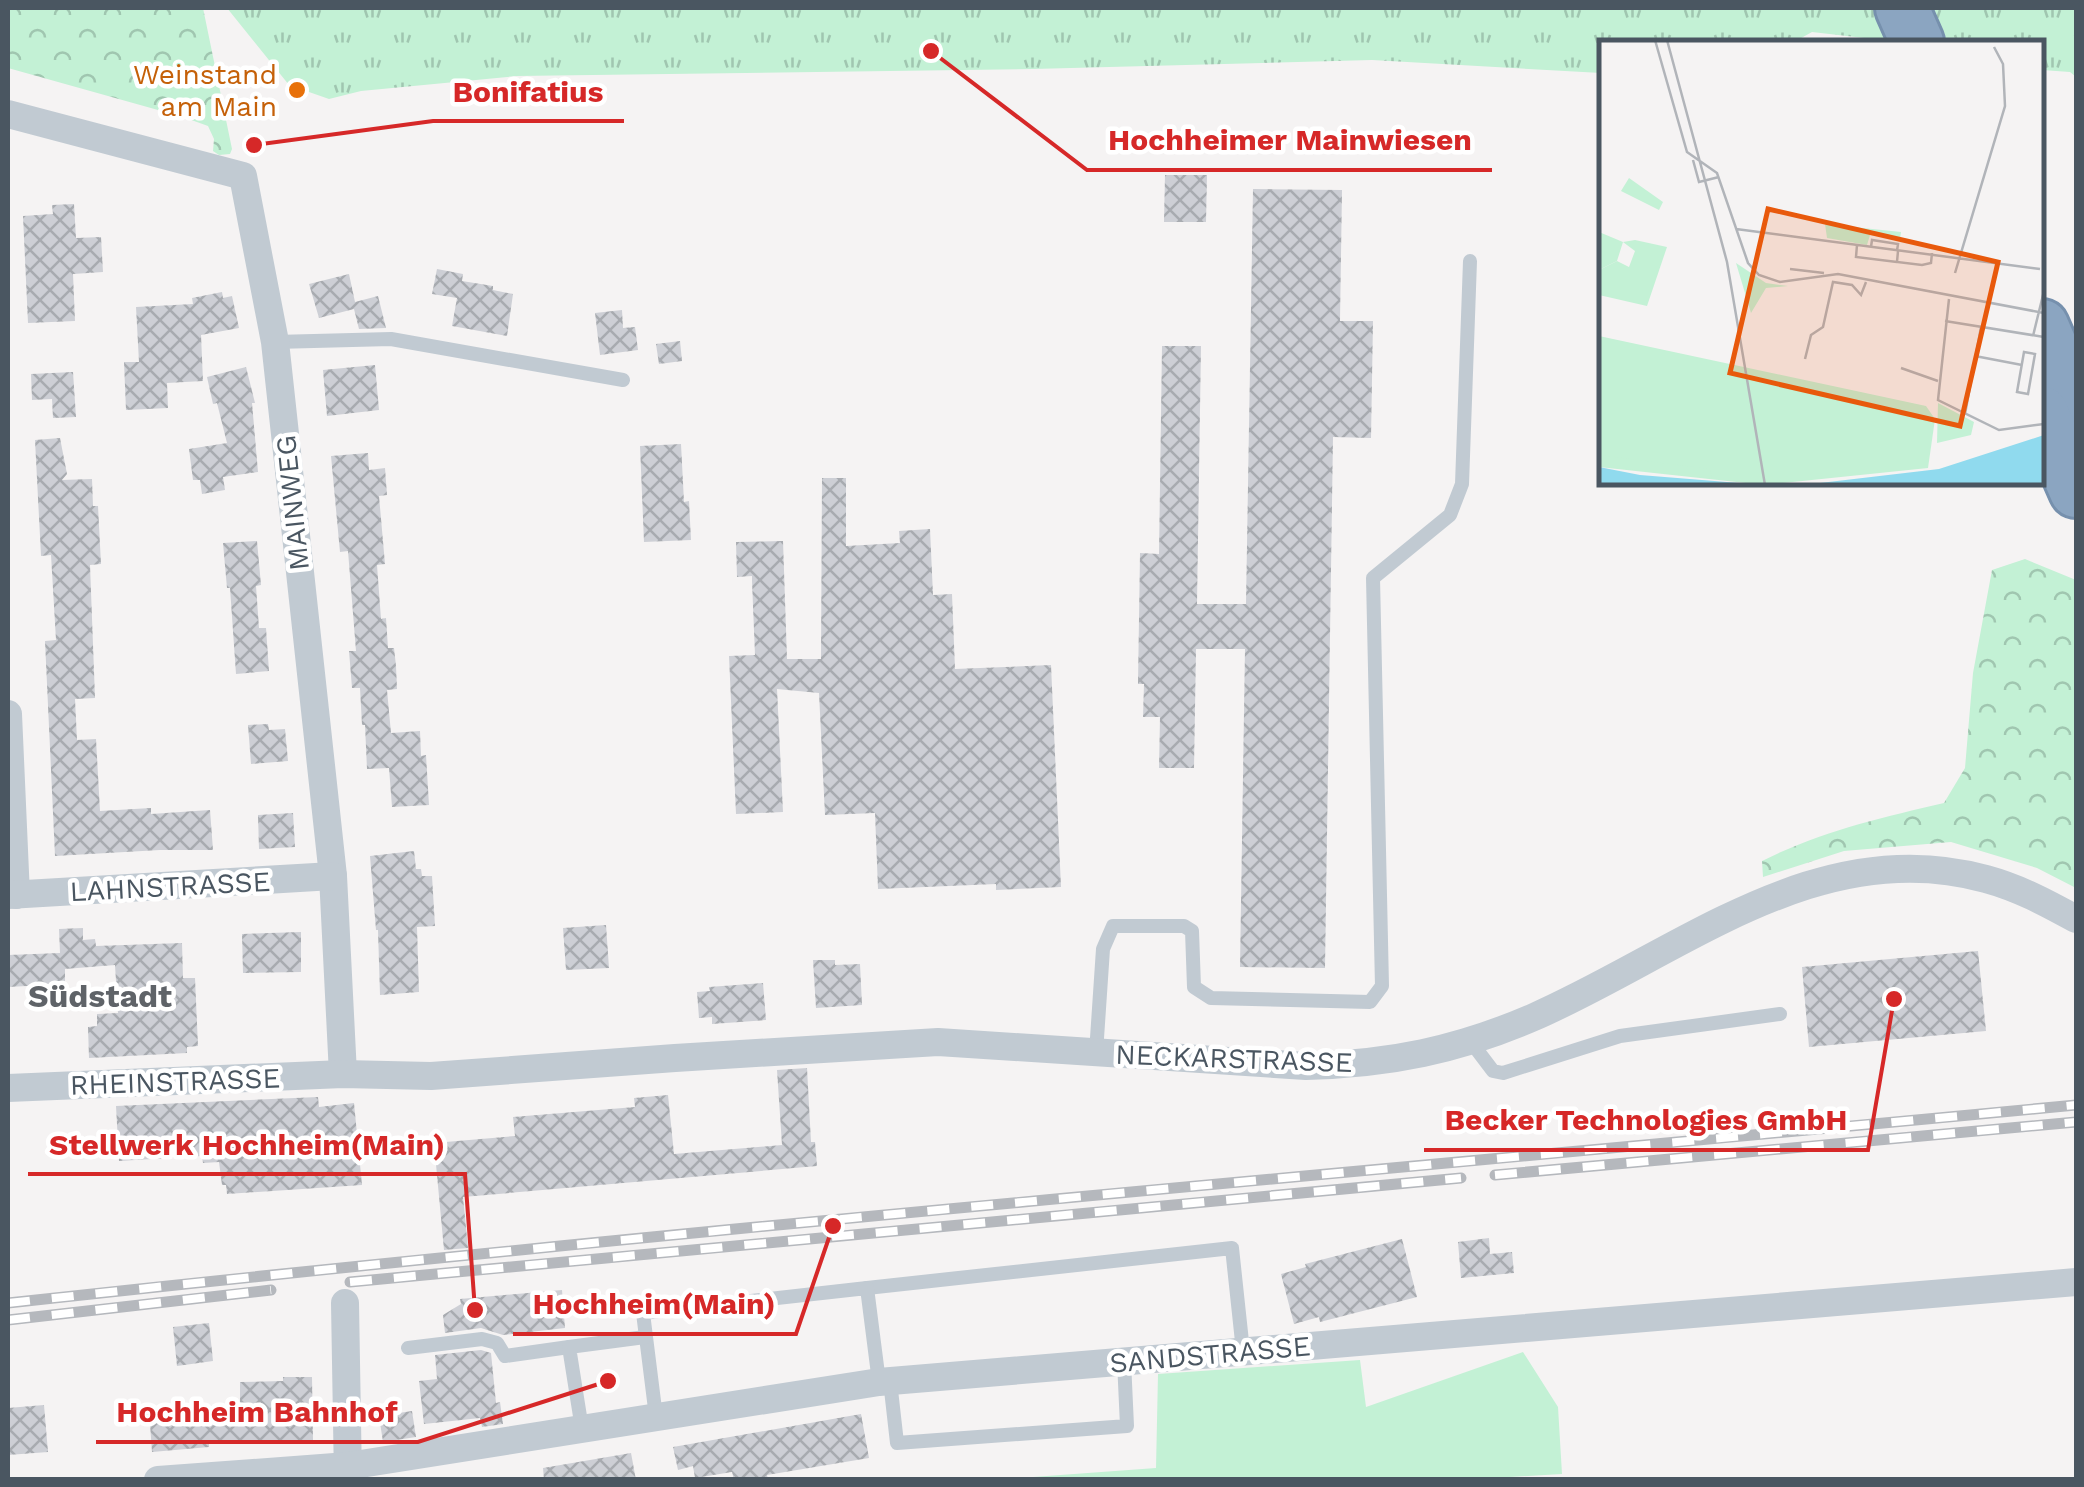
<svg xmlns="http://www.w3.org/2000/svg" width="2084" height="1487" font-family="'Work Sans',sans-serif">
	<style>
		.grass { fill: url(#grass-tufts) }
		.forest { fill: url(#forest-crowns) }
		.green { fill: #c3f1d5 }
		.building { fill: url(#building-cross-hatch) }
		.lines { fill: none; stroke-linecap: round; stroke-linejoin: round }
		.highway-casing { stroke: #7690ad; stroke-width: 58 }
		.lane { stroke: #c1cad2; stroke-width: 14 }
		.street { stroke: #c1cad2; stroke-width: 28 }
		.highway { stroke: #8ba5c1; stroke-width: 52 }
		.rail-casing { stroke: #b5b8bd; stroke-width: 11 }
		.rail { stroke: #fff; stroke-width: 8; stroke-dasharray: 22; stroke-linecap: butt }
		.food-dot { fill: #e8710a; stroke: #fff; stroke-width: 4 }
		.labels { text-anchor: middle; stroke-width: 9; stroke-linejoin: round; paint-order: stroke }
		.food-label { font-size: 28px; fill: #c56008; stroke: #fff; text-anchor: end }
		.street-label { font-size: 28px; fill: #4a5661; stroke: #fff }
		.quarter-label { font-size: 32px; font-weight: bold; fill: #5f6368; stroke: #fff }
		.inset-road { fill: none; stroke: #b1b4b9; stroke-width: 2.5 }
		.view { fill: #e8590c; fill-opacity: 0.15; stroke: #e8590c; stroke-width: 5 }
		.inset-edge { fill: none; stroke: #4a5661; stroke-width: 5 }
		.leader { fill: none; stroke: #d62828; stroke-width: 4 }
		.callout-dot { fill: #d62828; stroke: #fff; stroke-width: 4 }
		.callout-label { font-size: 30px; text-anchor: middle; font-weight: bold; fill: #d62828; stroke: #fff; stroke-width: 9; stroke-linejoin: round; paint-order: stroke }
	</style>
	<defs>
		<pattern id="grass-tufts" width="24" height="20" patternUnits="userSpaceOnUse" patternTransform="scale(2.5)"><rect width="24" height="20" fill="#c3f1d5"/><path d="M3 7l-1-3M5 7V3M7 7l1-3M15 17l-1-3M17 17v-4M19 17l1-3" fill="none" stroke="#a0c6b0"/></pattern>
		<pattern id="forest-crowns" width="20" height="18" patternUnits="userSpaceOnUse" patternTransform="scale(2.5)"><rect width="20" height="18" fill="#c3f1d5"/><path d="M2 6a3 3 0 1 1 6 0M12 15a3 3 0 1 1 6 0" fill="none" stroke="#a0c6b0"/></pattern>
		<pattern id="building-cross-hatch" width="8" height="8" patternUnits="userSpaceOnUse" patternTransform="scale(2.5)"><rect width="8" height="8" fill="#cdcfd5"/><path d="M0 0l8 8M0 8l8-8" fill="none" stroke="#a8abb0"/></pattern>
	</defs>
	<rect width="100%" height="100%" fill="#f5f3f3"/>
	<!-- grass -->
	<polygon class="grass" points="227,8 2076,8 2076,77 2070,72 2042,70 2042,42 1899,42 1812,32 1794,42 1602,42 1601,73 1372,60 1033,69 517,76 361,91 329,99 289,85"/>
	<!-- forest -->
	<g class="forest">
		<polygon points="8,8 203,8 232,149 230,154 219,155 213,151 214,139 208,126 183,117 8,68"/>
		<path d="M2025,559L2076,580V888L2037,868L1951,842L1844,851L1763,877L1762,861C1822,831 1880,818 1944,803L1965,768L1973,673L1992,570Z"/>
	</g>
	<!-- green -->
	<polygon class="green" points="1523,1352 1558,1407 1562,1474 1460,1480 1004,1479 1156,1468 1158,1374 1360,1360 1366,1407"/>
	<!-- building -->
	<g class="building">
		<polygon points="1165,175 1207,175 1206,222 1164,222"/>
		<polygon points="1253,189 1342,190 1340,321 1373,321 1371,438 1333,437 1325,968 1240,967 1245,649 1196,649 1194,768 1159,768 1160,717 1143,717 1144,684 1138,684 1140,553 1159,554 1162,346 1201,346 1197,604 1246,604"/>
		<polygon points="74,204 76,238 101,237 103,272 73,274 75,321 28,323 23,216 53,214 52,205"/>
		<polygon points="437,269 463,274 462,281 493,286 493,290 513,294 507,336 452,326 457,298 432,294"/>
		<polygon points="349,274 355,302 378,296 386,328 359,329 354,309 319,318 309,284"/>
		<polygon points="222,292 223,298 232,296 239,328 201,335 203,381 167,383 168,408 126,410 124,362 139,362 136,307 193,304 192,298"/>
		<polygon points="622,310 623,328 635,327 638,350 600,355 595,313"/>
		<polygon points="680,341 682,361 659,364 656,344"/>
		<polygon points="375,365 379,410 327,416 323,370"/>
		<polygon points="246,367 255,403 252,403 258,472 223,477 225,490 202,494 200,480 193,480 189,449 227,443 217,403 213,404 207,377"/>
		<polygon points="73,372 76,417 53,418 52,399 32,400 31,374"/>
		<polygon points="60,438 67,474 62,480 92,479 93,506 98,506 101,564 90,565 95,698 75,699 77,740 96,739 100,811 151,808 151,814 210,810 213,850 160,850 55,856 45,641 56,640 51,555 41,556 35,440"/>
		<polygon points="681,444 684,502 689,501 691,540 644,542 640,446"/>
		<polygon points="368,453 369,470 385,468 387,495 379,496 385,564 377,565 381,619 386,618 388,648 394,648 396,666 397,689 387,690 391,733 420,731 421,756 426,755 429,805 392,807 389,768 367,769 365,725 362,725 360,688 352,688 349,651 356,651 348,551 340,552 331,456"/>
		<polygon points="822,478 846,478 846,546 900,543 899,531 930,529 933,595 952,594 955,669 1051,665 1061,887 996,890 996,884 878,889 875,813 825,815 819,693 777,689 783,812 736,814 729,656 755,655 752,581 752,576 737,577 736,542 783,541 787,659 821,659"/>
		<polygon points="257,541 261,585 256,586 259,628 266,628 269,671 236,674 230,588 227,588 223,543"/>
		<polygon points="268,724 269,730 285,729 288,761 251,764 248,725"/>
		<polygon points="293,813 295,847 259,849 258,815"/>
		<polygon points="414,851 416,869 421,869 422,876 432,876 435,926 417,927 419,992 380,995 378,930 376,930 370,856"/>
		<polygon points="606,925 609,968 566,970 563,928"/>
		<polygon points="83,928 83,940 95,939 96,946 182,943 183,978 195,978 198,1046 187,1047 187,1053 89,1058 88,1027 97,1026 97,1014 118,1013 115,965 65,969 65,984 8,987 8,955 60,953 59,929"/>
		<polygon points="301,932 301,972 243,973 242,934"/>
		<polygon points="1978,951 1986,1031 1809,1047 1802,967"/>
		<polygon points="813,960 835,960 835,965 860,964 862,1005 816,1008"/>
		<polygon points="763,983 766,1020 712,1024 712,1017 699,1018 697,992 710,991 709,987"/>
		<polygon points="807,1068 811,1142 815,1142 817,1166 463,1197 468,1248 444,1250 434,1143 515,1136 513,1117 635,1107 634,1098 668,1095 674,1154 782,1145 777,1070"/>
		<polygon points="318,1097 319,1107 354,1103 362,1185 227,1194 226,1185 222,1185 219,1162 203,1163 202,1156 119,1161 116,1106"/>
		<polygon points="1489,1238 1490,1254 1512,1252 1514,1273 1461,1278 1458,1242"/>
		<polygon points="1402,1239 1417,1297 1320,1322 1319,1317 1294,1324 1281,1274 1306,1267 1305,1264"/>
		<polygon points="562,1290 565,1328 503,1335 481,1328 445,1333 443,1315 461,1304 460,1299"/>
		<polygon points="209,1323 213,1361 177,1366 173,1327"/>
		<polygon points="481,1350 491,1353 496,1403 500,1402 503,1424 482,1427 480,1418 424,1424 419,1381 437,1379 435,1355"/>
		<polygon points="283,1377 312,1377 313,1440 209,1442 209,1447 152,1452 149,1410 240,1403 240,1382 283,1381"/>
		<polygon points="44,1405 48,1452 8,1455 8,1408"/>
		<polygon points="412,1411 416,1437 383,1442 379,1416"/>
		<polygon points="861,1414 869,1458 767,1475 768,1480 734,1480 732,1472 695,1478 693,1466 678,1470 673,1447"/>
		<polygon points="631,1453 636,1480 544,1480 543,1468"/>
	</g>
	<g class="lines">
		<!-- highway casing -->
		<g class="highway-casing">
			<g id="highway">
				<polyline points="1902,8 1917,42"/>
				<polyline points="2042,326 2076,404"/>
				<polyline points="2042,413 2076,491"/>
			</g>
		</g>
		<!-- lane -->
		<g class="lane">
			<polyline points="275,342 391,339 623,380"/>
			<polyline points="1471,1042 1493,1071 1503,1073 1620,1036 1780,1014"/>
			<polyline points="1096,1053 1103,949 1113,926 1184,926 1192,931 1194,987 1211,998 1370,1002 1382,986 1373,578 1450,515 1462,484 1470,261"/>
			<polyline points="867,1288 1232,1248 1243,1351"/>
			<polyline points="408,1348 482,1339 497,1343 505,1356 569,1347"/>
			<polyline points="890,1381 897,1443 1127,1426 1124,1361"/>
			<polyline points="656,1417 643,1313 867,1288 879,1382"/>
			<polyline points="582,1429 569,1347 645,1337"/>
		</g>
		<!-- street -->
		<g class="street">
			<polyline points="8,114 243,176 275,342 333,876 343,1074"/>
			<polyline points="8,714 16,895"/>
			<polyline points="8,895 333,876"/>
			<path d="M8,1088L343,1074L431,1076L675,1058L938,1042L1306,1066C1389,1064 1458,1050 1534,1017C1678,954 1818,832 1986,879C2019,888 2047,903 2076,919"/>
			<polyline points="345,1303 348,1480"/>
			<polyline points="158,1480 348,1466 879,1382 2076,1282"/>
		</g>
		<!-- highway -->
		<use href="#highway" class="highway"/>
		<!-- rail casing -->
		<g class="rail-casing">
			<g id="rail">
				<polyline points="1495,1175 2076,1122"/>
				<polyline points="350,1282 1461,1178"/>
				<path d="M8,1303C696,1228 1387,1170 2076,1105"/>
				<polyline points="8,1320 271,1290"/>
			</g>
		</g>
		<!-- rail -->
		<use href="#rail" class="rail"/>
	</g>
	<!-- markers -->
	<circle class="food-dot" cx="297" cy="90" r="10"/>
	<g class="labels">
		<!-- food labels -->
		<g class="food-label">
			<text x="277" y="84">Weinstand<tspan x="277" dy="32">am Main</tspan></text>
		</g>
		<!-- street labels -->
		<g class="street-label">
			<text transform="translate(292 503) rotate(-96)" y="10">MAINWEG</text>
			<text transform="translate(170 886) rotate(-3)" y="10">LAHNSTRASSE</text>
			<text transform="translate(1234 1058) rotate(2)" y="10">NECKARSTRASSE</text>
			<text transform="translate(175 1081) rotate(-2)" y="10">RHEINSTRASSE</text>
			<text transform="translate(1210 1354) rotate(-5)" y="10">SANDSTRASSE</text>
		</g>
		<!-- quarter labels -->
		<g class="quarter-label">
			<text x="100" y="1007">Südstadt</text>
		</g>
	</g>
	<!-- overview -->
	<g transform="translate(1599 40)">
		<rect width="445" height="445" fill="#f5f3f3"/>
		<path d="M36,200L68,207L48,266L0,255V230L18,221L30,227L36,211L24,202ZM0,296L327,366L336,379L329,428L165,445L0,427Z" fill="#c3f1d5"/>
		<path d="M0,192L24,202L18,221L0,230ZM137,223L167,243L189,246L167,248L152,273ZM339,363L375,382L372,395L338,403ZM0,415L111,429L113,438L0,426Z" fill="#c3f1d5"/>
		<path d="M30,138L64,162L60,170L22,151ZM226,184L302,192L301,199L271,195L268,205L228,198Z" fill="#c3f1d5"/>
		<path d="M445,395V445H204L340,429ZM0,427L41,435L165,445H0Z" fill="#90daee"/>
		<path class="inset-road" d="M56,0L88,112L118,133L149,223L160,235L181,242L239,234L445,273M68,0L128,222L166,445M94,120L100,142L120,137M137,189L441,229M258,205L257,217L298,222M272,207L273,200L299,204L298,211M299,211L298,222L323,225L332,223L333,213M191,229L225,233M356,233L406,66L404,24L395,7M350,259L339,360L400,390L445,384M346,281L445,297M434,296L445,251M425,312L436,314L429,354L418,352ZM376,316L423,325M206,319L212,295L224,287L234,242L253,245L262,255L267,242M302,328L339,341M366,374L382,287"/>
		<path class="view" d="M169,169L399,222L361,386L131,333Z"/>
		<rect width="445" height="445" class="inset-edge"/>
	</g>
	<!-- callouts -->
	<path class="leader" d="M254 145L433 121H624M931 51L1087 170H1492M1894 999L1868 1150H1424M475 1310L465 1174H28M833 1226L796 1334H513M608 1381L418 1442H96"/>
	<g class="callout-dot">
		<circle cx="254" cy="145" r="10"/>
		<circle cx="931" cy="51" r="10"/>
		<circle cx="1894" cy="999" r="10"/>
		<circle cx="475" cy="1310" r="10"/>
		<circle cx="833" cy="1226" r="10"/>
		<circle cx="608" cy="1381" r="10"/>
	</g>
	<g class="callout-label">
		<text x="528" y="102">Bonifatius</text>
		<text x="1290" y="150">Hochheimer Mainwiesen</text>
		<text x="1646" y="1130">Becker Technologies GmbH</text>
		<text x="247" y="1155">Stellwerk Hochheim(Main)</text>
		<text x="654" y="1314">Hochheim(Main)</text>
		<text x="257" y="1422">Hochheim Bahnhof</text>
	</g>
	<!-- border -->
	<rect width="2084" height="1487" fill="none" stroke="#4a5661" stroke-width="20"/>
</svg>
